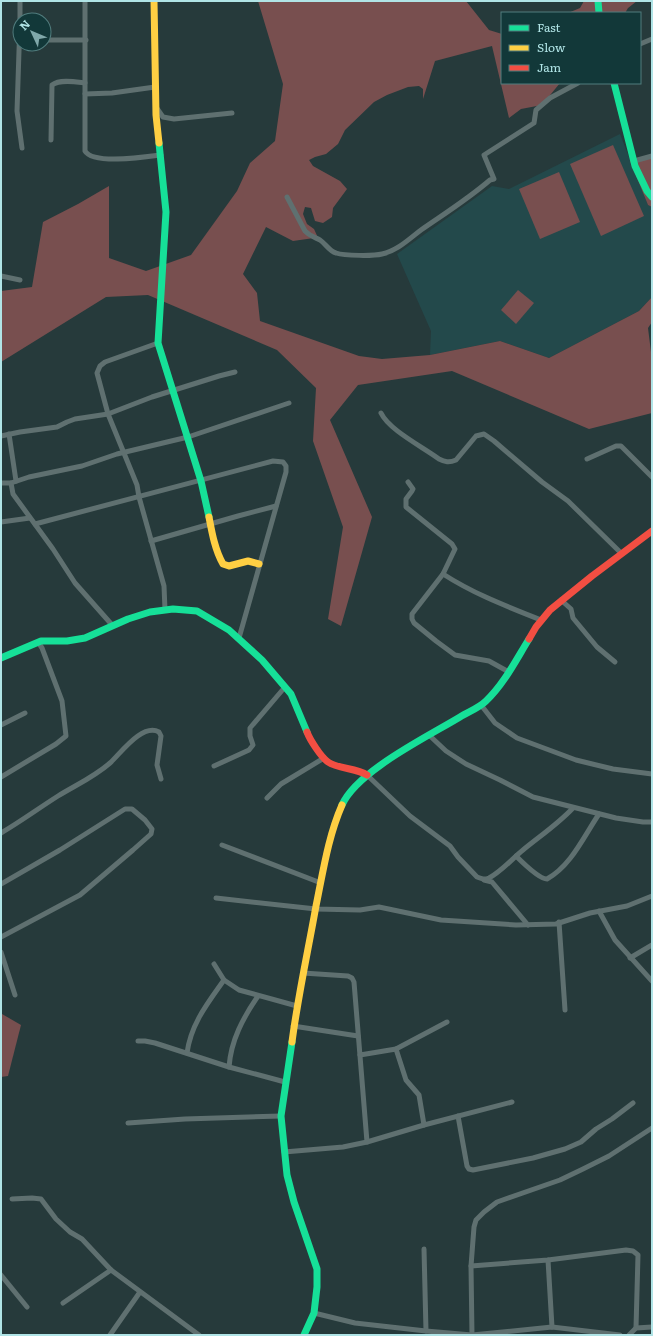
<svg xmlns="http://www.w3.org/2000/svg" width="653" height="1336" font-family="Literata,serif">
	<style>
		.built { fill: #23494b }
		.green { fill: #784f4f }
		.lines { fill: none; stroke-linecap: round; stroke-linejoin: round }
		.street { stroke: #5f7070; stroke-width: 5 }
		.fast { stroke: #16e098; stroke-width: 7 }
		.slow { stroke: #ffcf43; stroke-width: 7 }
		.jam { stroke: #f24e42; stroke-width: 7 }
	</style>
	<rect width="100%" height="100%" fill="#263a3b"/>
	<!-- built -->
	<polygon class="built" points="620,134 648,205 652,207 652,297 639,311 549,358 500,341 430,355 431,331 397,254 492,186 509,189"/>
	<!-- green -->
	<g class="green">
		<polygon points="258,1 466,1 489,30 502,34 502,83 560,83 542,105 521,109 509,118 492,46 435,61 423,99 423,89 419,86 408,87 387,95 374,102 345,130 338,144 326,154 315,157 309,160 313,166 340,181 347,189 333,208 332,217 323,223 315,221 311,208 305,207 303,214 307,224 314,229 319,240 314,238 293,241 266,227 243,274 257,293 260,321 359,356 382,359 430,355 500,341 549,358 639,311 652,297 652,322 648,328 652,360 652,413 589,429 452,371 358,385 330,420 372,517 341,626 328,619 343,527 313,441 316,388 277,350 148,295 106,297 1,362 1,291 32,287 43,222 78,204 109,186 109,258 146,271 191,255 237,191 250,163 275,141 283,84"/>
		<polygon points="584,1 637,1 628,8 625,13 568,13 580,8"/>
		<polygon points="613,145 644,216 601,236 570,164"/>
		<polygon points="652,156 652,207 648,205 630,161"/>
		<polygon points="559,172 580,222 540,239 519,189"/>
		<polygon points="518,290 534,303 516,324 501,310"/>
		<polygon points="2,1014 21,1025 8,1076 1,1077 1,1015"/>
	</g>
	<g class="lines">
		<!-- street -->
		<g class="street">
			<path d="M85,1V151C93,165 146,157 161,155"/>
			<polyline points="20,20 20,1"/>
			<polyline points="20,21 17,111 22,148"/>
			<polyline points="44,40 86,40"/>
			<polyline points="640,44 652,39"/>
			<polyline points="85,94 112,93 155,87"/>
			<polyline points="156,107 163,117 174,119 232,113"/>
			<path d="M51,140L52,85C60,79 76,82 85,83"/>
			<polyline points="634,161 652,156"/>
			<path d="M287,197L305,231C310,236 314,237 320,240C326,244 329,251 336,253C345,256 374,256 382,254C397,251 409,239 421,230C444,214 468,199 490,180L494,179L484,155L534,123L536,110L550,98L578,83"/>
			<polyline points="1,276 20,280"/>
			<polyline points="158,343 105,362 100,366 97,373 108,414 137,485 139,497 164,586 165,610"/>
			<path d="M381,413C389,430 423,447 439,459C445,462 449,463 456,460L476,436L484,434L494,441L542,482L568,501L621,553"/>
			<polyline points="9,434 16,481"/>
			<polyline points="1,436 20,432 57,427 67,422 75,419 108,414 152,397 219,376 235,372"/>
			<polyline points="587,459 616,446 621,446 652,477"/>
			<polyline points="408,482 413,489 412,491 406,499 406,507 452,544 455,549 443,574 412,614 412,619 414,623 436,641 455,655 489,661 509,672"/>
			<polyline points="1,483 11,483 29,477 82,466 117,454 188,437 289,403"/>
			<polyline points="11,483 13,494 53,549 75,583 113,626"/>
			<polyline points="1,522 30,518"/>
			<polyline points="35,524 273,461 283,462 286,466 286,472 239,638"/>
			<polyline points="151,541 238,516 276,506"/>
			<path d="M443,574C474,594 506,606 541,620"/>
			<polyline points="561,600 571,609 573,618 597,647 615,662"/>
			<polyline points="481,705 495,723 517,738 576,760 613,769 652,774"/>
			<polyline points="1,725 25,713"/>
			<polyline points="430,736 446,751 466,764 500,780 533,797 616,818 643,822 652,822"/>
			<polyline points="214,766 249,750 253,745 250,736 250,728 285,687"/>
			<path d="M367,775L410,816L450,846L458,857L477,877C482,879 484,880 489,878C501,872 513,858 523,850C540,836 558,824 573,808"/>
			<polyline points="1,777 56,744 66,736 62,701 42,648 38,642"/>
			<polyline points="267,798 281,784 324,758"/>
			<path d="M1,833C20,822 39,808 58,796C76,785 94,777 110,763C121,753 142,723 159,732L161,736L157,765L161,779"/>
			<polyline points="222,845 321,883"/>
			<path d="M516,856C522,862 539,879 547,879C571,866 584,836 599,814"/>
			<polyline points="484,880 492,882 528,925"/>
			<polyline points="1,884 60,850 125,809 132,809 145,820 152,829 151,834 133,850 80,895 1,937"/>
			<polyline points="216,898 316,909 360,910 379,907 441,920 516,925 556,924 590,913 627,906 652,896"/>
			<polyline points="599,911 615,940 652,981"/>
			<polyline points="559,922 565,1010"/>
			<polyline points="1,952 15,995"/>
			<polyline points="630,958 652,945"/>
			<polyline points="214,964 224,980 239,990 297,1006"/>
			<polyline points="303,973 348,976 352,978 354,982 367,1142"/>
			<polyline points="293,1026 358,1036"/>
			<polyline points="138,1041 145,1041 155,1043 229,1067 285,1082"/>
			<polyline points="396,1049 406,1080 419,1095 424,1125"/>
			<path d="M187,1053C191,1024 207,1004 224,980"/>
			<polyline points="360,1055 396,1049 447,1022"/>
			<path d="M229,1067C231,1040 243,1018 258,996"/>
			<polyline points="458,1116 467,1166 469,1169 473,1170 533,1158 565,1149 581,1142 596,1129 612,1119 633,1103"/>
			<polyline points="128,1123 185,1119 281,1116"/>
			<polyline points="284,1152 343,1147 367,1142 424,1125 512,1102"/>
			<polyline points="12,1199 32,1198 41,1199 56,1219 70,1232 82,1239 111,1270 199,1335"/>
			<polyline points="424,1249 426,1331"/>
			<polyline points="548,1260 552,1327"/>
			<polyline points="471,1266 548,1260 626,1250 633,1251 638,1255 636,1328"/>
			<polyline points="1,1275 27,1307"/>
			<polyline points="63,1303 111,1270"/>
			<polyline points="314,1313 355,1323 426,1331 472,1335 552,1327 620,1335"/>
			<polyline points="110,1335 140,1292"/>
			<polyline points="472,1335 471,1266 474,1227 476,1220 484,1212 497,1202 560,1180 583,1169 609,1156 652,1128"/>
			<polyline points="629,1335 636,1328 652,1327"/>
		</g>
		<!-- fast -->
		<g class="fast">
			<polyline points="598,1 599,13"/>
			<polyline points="614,83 635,166 647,191 652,197"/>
			<polyline points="159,143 166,212 158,343 201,481 209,517"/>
			<polyline points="1,658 41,641 67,641 85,638 128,619 150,612 173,609 197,611 229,630 262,660 291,694 307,732"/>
			<path d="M342,805C357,771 427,737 460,717C468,712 479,708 486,701C504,684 516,660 529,639"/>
			<polyline points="292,1042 281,1116 287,1175 294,1202 317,1269 317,1287 314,1313 304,1335"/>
		</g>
		<!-- slow -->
		<g class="slow">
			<polyline points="154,1 156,115 159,143"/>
			<path d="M209,517C212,533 215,550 223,564L229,566L248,561L259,564"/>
			<path d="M292,1042C298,996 308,951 316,906C323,872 328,837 342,805"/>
		</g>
		<!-- jam -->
		<g class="jam">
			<polyline points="529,639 536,627 550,610 592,576 652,531"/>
			<path d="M307,732C310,740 321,757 328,762C338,769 356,768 367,775"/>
		</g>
	</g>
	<!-- border -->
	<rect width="653" height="1336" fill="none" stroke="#b0e4e6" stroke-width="4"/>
	<!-- legend -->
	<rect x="501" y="12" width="140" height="72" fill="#123839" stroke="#517d7e"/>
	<rect x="509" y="25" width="20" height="6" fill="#16e098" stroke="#517d7e"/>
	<text x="537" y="32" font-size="12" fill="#b0e4e6">Fast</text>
	<rect x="509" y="45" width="20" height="6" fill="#ffcf43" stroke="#517d7e"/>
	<text x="537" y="52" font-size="12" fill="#b0e4e6">Slow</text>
	<rect x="509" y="65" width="20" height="6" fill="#f24e42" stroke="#517d7e"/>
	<text x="537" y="72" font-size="12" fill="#b0e4e6">Jam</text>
	<!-- north arrow -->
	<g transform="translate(32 32) rotate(314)"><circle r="19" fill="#123839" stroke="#517d7e"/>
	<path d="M0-3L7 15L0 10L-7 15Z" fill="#80a8aa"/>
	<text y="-6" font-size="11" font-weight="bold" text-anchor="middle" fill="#b0e4e6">N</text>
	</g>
</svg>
